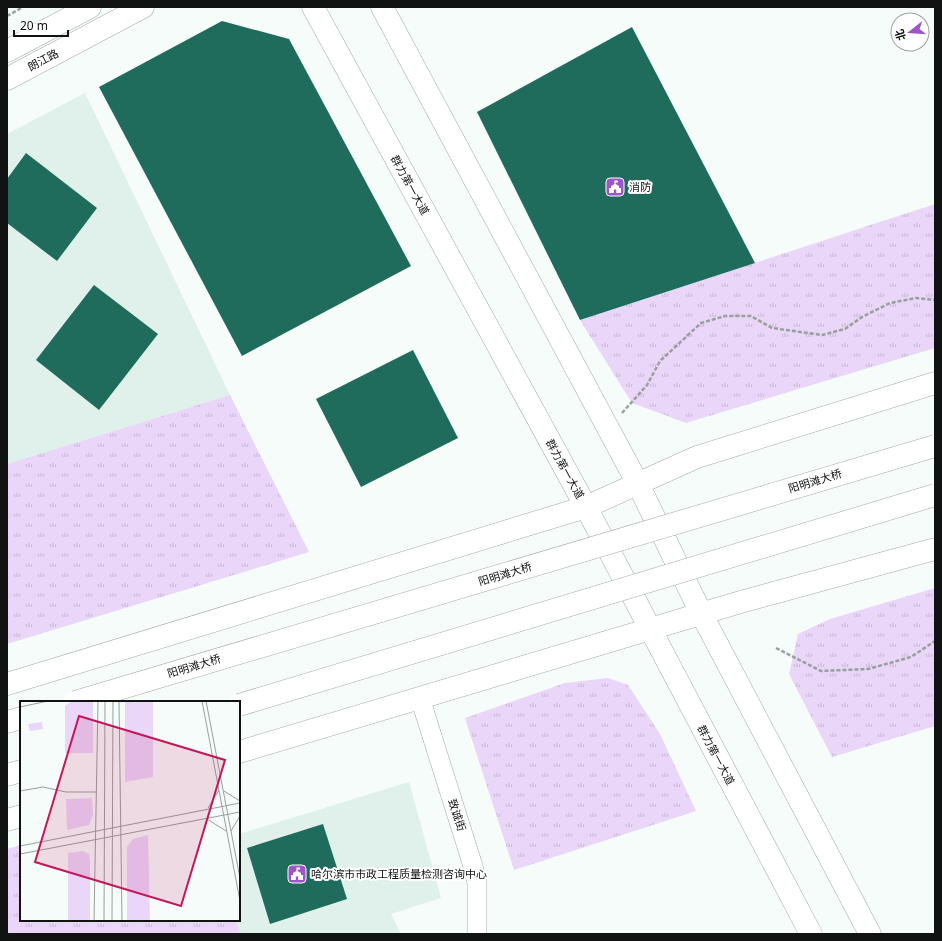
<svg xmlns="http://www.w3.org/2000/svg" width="942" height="941" font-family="'Noto Sans','Noto Sans SC',sans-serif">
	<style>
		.built { fill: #e0f0eb }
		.park { fill: url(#park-tufts) }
		.building { fill: #206c5c }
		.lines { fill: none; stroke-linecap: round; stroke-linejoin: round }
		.minor-casing { stroke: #a3a9a7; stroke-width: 20 }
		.major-casing { stroke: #a3a9a7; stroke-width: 23 }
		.highway-casing { stroke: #a3a9a7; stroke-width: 23 }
		.path { stroke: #999f9d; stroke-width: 2.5; stroke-dasharray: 4 2; stroke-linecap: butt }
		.minor { stroke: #fff; stroke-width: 19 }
		.major { stroke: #fff; stroke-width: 22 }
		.highway { stroke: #fff; stroke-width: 22 }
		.highway-bridge-casing { stroke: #a3a9a7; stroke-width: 23; stroke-linecap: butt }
		.highway-bridge { stroke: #fff; stroke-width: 22 }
		.labels { text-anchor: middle; stroke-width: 4; stroke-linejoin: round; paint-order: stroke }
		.street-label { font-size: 11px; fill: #101312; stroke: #fff }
		.poi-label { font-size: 11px; fill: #101312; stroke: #fff; text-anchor: start }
		.inset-road { fill: none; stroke: #999f9d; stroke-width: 1 }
		.view { fill: #c2185b; fill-opacity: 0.15; stroke: #c2185b; stroke-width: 2 }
		.inset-edge { fill: none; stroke: #101312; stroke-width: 2 }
	</style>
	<defs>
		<pattern id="park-tufts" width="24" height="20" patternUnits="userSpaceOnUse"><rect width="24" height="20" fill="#e9d6f8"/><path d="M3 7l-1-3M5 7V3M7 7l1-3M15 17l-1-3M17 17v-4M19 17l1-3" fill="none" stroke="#c7b7d4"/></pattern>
	</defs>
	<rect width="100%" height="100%" fill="#f5fcfa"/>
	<!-- built -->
	<g class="built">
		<polygon points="85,93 230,395 7,464 7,134"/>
		<polygon points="409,782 441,898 391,914 401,934 241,934 236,920 239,920 239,834"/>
	</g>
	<!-- park -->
	<g class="park">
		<polygon points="935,204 935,348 686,423 632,403 580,320"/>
		<polygon points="230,395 309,552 7,644 7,464"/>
		<polygon points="935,588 935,726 832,757 789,674 798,634 830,619"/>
		<polygon points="608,678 628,685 660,734 696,811 514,870 465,718 565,683"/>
		<polygon points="21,845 21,920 236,920 241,934 7,934 7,849"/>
	</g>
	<!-- building -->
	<g class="building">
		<polygon points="222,21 289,39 411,266 242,356 99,87"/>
		<polygon points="632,27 755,263 580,320 477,112"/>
		<polygon points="26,153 97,208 57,261 7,223 7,179"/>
		<polygon points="94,285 158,334 99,410 36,360"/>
		<polygon points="413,350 458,438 361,487 316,399"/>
		<polygon points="323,824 347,899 270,924 247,848"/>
	</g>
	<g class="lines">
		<!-- minor casing -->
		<g class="minor-casing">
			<polyline id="minor" points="420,698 473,866 477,883 477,934"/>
		</g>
		<!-- major casing -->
		<g class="major-casing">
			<g id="major">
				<polyline points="313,7 586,507 811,934"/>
				<polyline points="382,7 638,484 701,613 870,934"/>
				<polyline points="7,51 90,7"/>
				<polyline points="7,79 143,7"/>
			</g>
		</g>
		<!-- highway casing -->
		<g class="highway-casing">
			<g id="highway">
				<polyline points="7,684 586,507 697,457 935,383"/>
				<polyline points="7,722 21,718"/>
				<polyline points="239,752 744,601 935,549"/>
				<polyline points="7,775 21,771"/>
				<polyline points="7,820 21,816"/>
			</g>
		</g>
		<!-- path -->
		<g class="path">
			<polyline points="7,16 23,7"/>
			<polyline points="622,413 647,385 660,361 701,323 725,316 751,316 772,328 822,335 845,329 862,317 890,303 916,298 935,300"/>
			<polyline points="776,648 821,671 868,669 911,657 935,641"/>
		</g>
		<!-- minor -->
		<use href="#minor" class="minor"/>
		<!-- major -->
		<use href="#major" class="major"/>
		<!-- highway -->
		<use href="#highway" class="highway"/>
		<!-- highway-bridge casing -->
		<g class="highway-bridge-casing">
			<g id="highway-bridge">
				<polyline points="75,702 935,446"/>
				<polyline points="239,705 935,495"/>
			</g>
		</g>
		<!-- highway-bridge -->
		<use href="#highway-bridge" class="highway-bridge"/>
	</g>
	<!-- icons -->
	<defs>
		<g id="civic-square" transform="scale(1)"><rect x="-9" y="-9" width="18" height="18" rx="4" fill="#9d55c8" stroke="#fff"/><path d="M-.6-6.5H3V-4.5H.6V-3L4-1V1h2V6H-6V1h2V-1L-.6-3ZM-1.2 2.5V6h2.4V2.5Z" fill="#fff"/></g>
	</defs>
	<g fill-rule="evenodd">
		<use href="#civic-square" x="615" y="187"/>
		<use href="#civic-square" x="297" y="874"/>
	</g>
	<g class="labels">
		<!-- street labels -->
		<g class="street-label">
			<text transform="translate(43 60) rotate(-28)" y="4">朗江路</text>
			<text transform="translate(410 185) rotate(61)" y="4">群力第一大道</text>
			<text transform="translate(565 469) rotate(61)" y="4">群力第一大道</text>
			<text transform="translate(815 481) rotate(-17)" y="4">阳明滩大桥</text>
			<text transform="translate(505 574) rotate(-17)" y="4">阳明滩大桥</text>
			<text transform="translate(194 666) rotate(-17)" y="4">阳明滩大桥</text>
			<text transform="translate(716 755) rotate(62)" y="4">群力第一大道</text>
			<text transform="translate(457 815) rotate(72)" y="4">致诚街</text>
		</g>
		<!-- poi labels -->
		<g class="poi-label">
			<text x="629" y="191">消防</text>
			<text x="311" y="878">哈尔滨市市政工程质量检测咨询中心</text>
		</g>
	</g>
	<!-- overview -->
	<g transform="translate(20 701)">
		<rect width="220" height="220" fill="#f5fcfa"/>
		<path d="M52,0H73V52H45V5ZM105,0H133V76L105,81ZM72,97L73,114L69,124L47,129L46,98ZM128,134L130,220H107V146L113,138ZM63,150L69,153L70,159V220H48V152Z" fill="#e9d6f8"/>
		<path d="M22,21L23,28L10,30L8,23Z" fill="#e9d6f8"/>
		<path class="inset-road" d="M99,0L102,220M182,0L220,200M186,0L220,177M0,6L28,0M0,90L23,86L46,91H77M204,90L220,100M188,107L199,89M187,118L206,130M211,130L220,115M0,145L220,102M0,153L220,111M74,220L78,0M84,220L85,0M92,220L93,0"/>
		<path class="view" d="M59,15L205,59L161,205L15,161Z"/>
		<rect width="220" height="220" class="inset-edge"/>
	</g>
	<!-- border -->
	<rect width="942" height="941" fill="none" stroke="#101312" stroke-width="16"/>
	<!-- north arrow -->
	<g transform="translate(910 32) rotate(253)"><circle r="19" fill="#ffffff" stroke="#9fa1a0"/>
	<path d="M0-3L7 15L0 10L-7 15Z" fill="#9d55c8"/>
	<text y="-6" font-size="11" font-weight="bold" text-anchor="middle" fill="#101312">北</text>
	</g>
	<!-- scale -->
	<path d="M14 30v6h54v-6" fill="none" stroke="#101312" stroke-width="2"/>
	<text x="20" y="30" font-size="12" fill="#101312" stroke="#ffffff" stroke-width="3" paint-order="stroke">20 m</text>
</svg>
